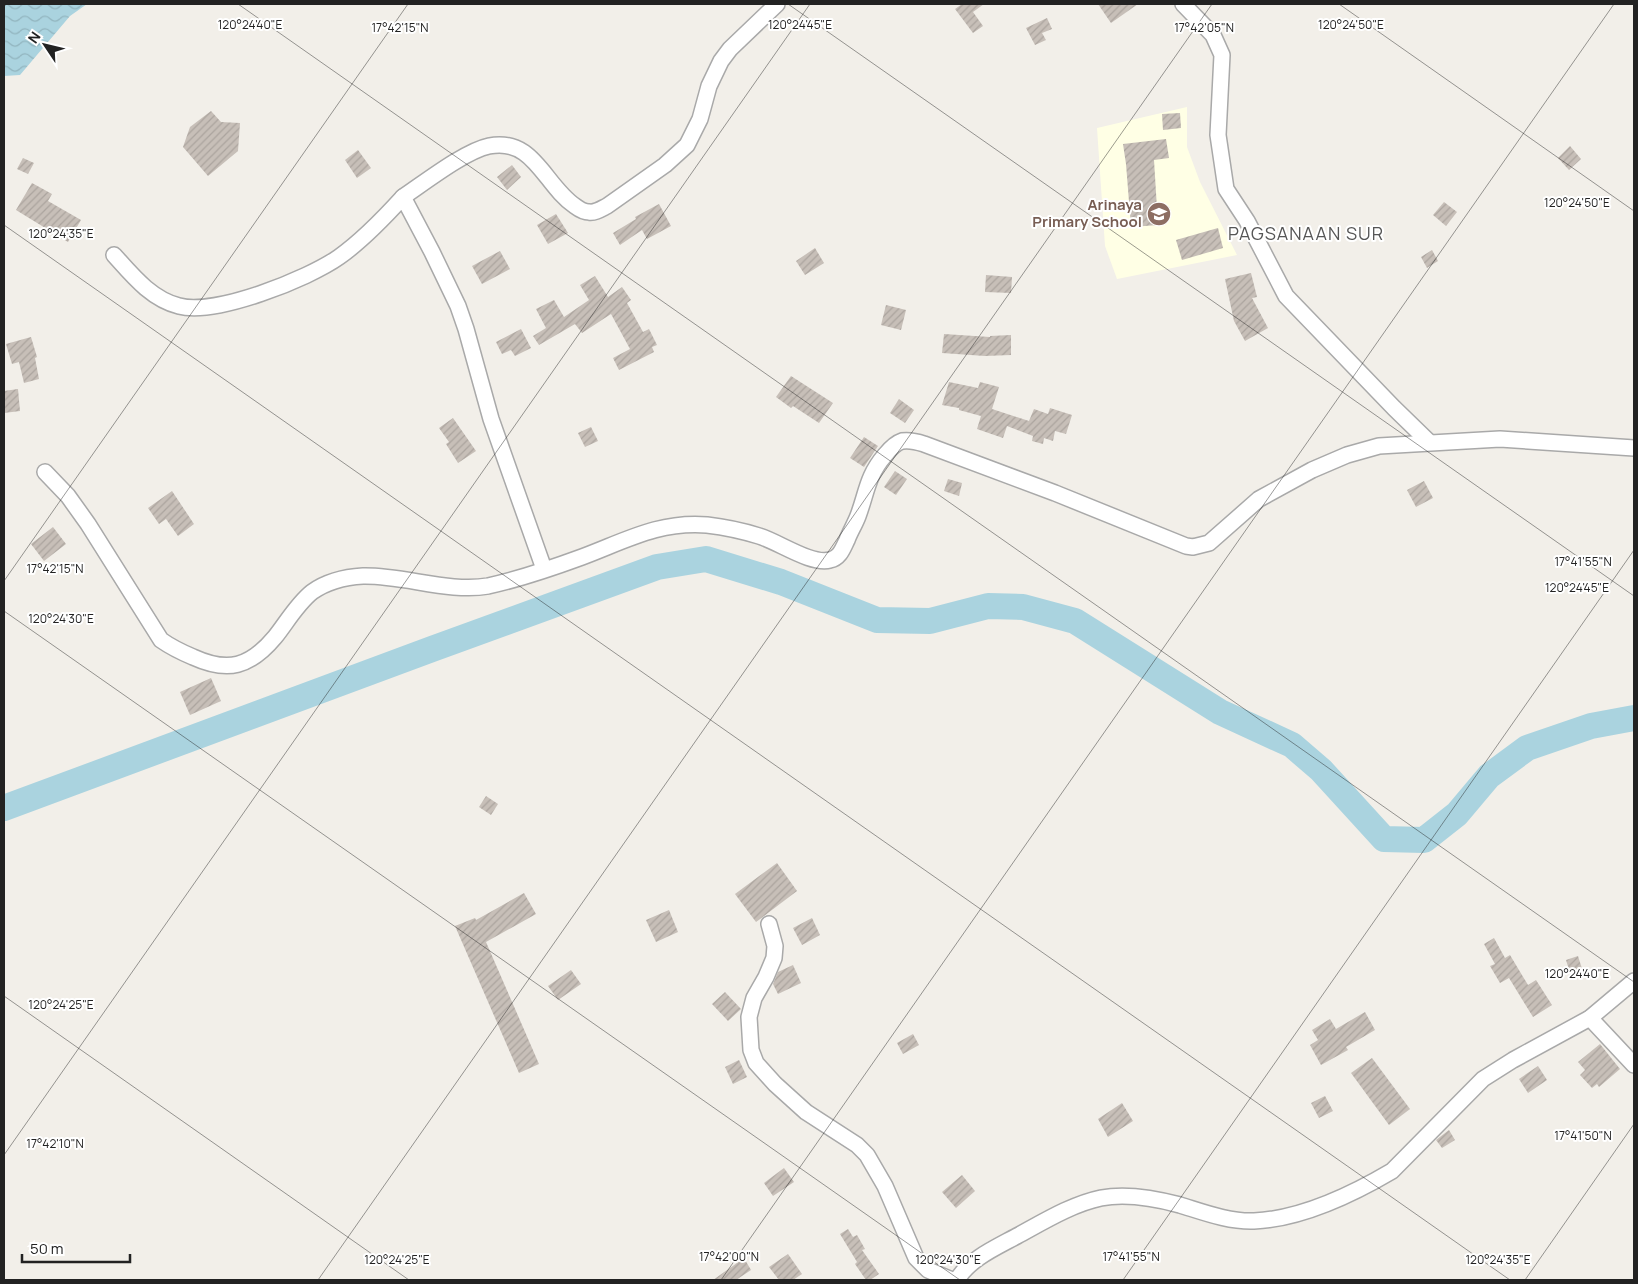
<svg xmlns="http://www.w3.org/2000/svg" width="1638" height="1284" font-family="Manrope,sans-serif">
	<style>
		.education { fill: #ffffe5 }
		.water { fill: url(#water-waves) }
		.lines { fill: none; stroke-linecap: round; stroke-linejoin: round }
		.river { stroke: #aad3df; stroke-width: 26 }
		.building { fill: url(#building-hatch) }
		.street-casing { stroke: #a9a9a9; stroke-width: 18 }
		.street { stroke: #fff; stroke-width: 15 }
		.ticks { fill: none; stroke: #222; stroke-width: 1; stroke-opacity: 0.45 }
		.labels { text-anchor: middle; stroke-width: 4; stroke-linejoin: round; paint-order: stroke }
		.education-label { font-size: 15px; font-weight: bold; fill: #785e54; stroke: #fff; text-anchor: end }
		.quarter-label { font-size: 18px; letter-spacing: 1px; fill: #555; stroke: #fff }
		.ticks-label { font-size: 12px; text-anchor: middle; fill: #222; stroke: #fff; stroke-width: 4; stroke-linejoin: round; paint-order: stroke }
	</style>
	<defs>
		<pattern id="water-waves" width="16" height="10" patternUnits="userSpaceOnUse" patternTransform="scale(1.25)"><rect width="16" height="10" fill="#aad3df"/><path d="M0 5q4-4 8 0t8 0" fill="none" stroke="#92b5bf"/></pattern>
		<pattern id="building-hatch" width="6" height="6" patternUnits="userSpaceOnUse" patternTransform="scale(1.25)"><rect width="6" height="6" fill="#c7bfb8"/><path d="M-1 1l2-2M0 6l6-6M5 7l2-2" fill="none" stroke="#aba49e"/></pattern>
	</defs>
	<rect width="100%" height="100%" fill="#f2efe9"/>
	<!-- education -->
	<polygon class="education" points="1187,107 1187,147 1200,182 1237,255 1117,279 1105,246 1097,128"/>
	<!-- water -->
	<polygon class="water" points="4,4 87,4 70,16 20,75 4,76"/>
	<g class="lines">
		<!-- river -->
		<polyline class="river" points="4,808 432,649 657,567 706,559 781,582 877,620 930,621 988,606 1023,607 1075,621 1220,712 1292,745 1321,770 1384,839 1424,840 1457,814 1489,776 1527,748 1591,726 1634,718"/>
	</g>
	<!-- building -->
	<g class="building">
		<polygon points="962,4 984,4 973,12 983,26 973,33 955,9"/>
		<polygon points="1098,4 1138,4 1111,23"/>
		<polygon points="1047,18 1052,29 1042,33 1046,40 1035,45 1026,28"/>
		<polygon points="211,111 221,122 240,123 238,151 208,176 183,147 190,127"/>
		<polygon points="1180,113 1181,128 1163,130 1162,114"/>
		<polygon points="1166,139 1169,158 1154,160 1158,225 1131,227 1126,164 1123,144"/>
		<polygon points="1570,146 1581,159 1569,170 1558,158"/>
		<polygon points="358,150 371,168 357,178 345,160"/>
		<polygon points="23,158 34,163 28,174 17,169"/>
		<polygon points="512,165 521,177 507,190 497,177"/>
		<polygon points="32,183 52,194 48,201 81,220 68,242 16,210"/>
		<polygon points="1444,202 1457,212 1446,226 1433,215"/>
		<polygon points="659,204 671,226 647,239 642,230 620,245 613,233 636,219 635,217"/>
		<polygon points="556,214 568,233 548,244 537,225"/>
		<polygon points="1218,228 1223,248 1182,260 1176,240"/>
		<polygon points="815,248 824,263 805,275 796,261"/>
		<polygon points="1432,250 1438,261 1427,268 1421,257"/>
		<polygon points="500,251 510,269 482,284 472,266"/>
		<polygon points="1251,273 1257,297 1252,298 1268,328 1245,341 1234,321 1225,279"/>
		<polygon points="986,275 1012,277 1011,293 985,292"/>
		<polygon points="595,276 608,297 622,287 631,300 627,303 643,332 649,329 657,345 652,347 654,352 619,370 613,358 630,349 611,314 582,333 575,324 539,345 533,336 546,328 536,309 554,300 564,317 589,300 580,285"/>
		<polygon points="886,305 906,310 901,330 881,325"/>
		<polygon points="521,329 531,348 515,356 511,350 502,354 496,342"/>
		<polygon points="944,334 990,337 990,336 1011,335 1011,355 985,356 942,353"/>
		<polygon points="31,337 37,357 35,358 39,379 24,383 19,362 12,364 6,344"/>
		<polygon points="791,376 833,403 819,423 793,406 791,408 776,397"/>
		<polygon points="949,382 978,388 980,382 999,387 992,409 1029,421 1034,409 1048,414 1050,408 1072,415 1066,434 1055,431 1053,441 1044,438 1043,444 1032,441 1033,436 1007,426 1003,438 977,429 981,416 959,410 959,408 942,405"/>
		<polygon points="18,389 20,411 4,413 4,391"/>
		<polygon points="899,399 914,410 905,423 890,413"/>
		<polygon points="453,418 476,451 458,463 446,444 449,442 439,428"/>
		<polygon points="591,427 598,441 585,447 578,433"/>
		<polygon points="864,437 878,446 864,467 850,458"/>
		<polygon points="895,471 907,479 896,495 884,487"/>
		<polygon points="948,479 962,483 959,496 944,491"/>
		<polygon points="1424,481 1433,498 1416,507 1407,490"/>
		<polygon points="172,491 194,524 178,536 166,519 159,524 148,508"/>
		<polygon points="53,527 66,544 44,561 31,544"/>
		<polygon points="211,678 221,701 190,715 180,692"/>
		<polygon points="486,796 498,804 491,815 479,807"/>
		<polygon points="777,863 797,891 756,922 735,894"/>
		<polygon points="524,893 536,914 486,942 539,1064 519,1073 455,926 475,918 476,920"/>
		<polygon points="669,910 678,932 656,942 646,920"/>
		<polygon points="812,918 820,935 802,945 793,928"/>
		<polygon points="1494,938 1505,958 1510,955 1528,985 1536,980 1552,1005 1533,1017 1509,978 1500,983 1490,966 1495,964 1484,944"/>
		<polygon points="1578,956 1584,975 1572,979 1566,960"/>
		<polygon points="793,965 801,983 778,994 773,984 778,972"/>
		<polygon points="571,970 581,984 558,1000 548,986"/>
		<polygon points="725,992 741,1009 728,1021 712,1004"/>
		<polygon points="1365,1012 1375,1030 1346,1047 1348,1050 1321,1065 1310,1045 1318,1040 1312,1030 1330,1019 1336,1029"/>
		<polygon points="913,1034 919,1045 903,1054 897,1043"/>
		<polygon points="1600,1044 1620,1069 1599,1087 1597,1084 1592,1088 1580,1075 1585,1070 1578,1062"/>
		<polygon points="1372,1058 1410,1109 1389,1125 1351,1073"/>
		<polygon points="739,1060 747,1077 733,1084 725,1067"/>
		<polygon points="1538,1066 1547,1080 1528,1093 1519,1079"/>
		<polygon points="1325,1096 1333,1111 1319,1118 1311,1103"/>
		<polygon points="1122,1103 1133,1121 1108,1137 1098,1119"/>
		<polygon points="1449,1130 1455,1140 1442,1148 1436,1140"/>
		<polygon points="784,1168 794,1182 773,1196 764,1183"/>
		<polygon points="962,1175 975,1191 956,1208 942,1192"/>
		<polygon points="848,1229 853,1237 857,1235 865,1249 862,1250 879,1274 870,1280 866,1280 855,1264 857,1262 840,1234"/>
		<polygon points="788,1254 802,1274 793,1280 779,1280 769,1267"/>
		<polygon points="744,1258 751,1270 736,1280 713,1280"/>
	</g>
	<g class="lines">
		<!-- street casing -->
		<g class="street-casing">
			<g id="street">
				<polyline points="1183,4 1213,35 1222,55 1218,135 1226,189 1247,221 1286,296 1394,408 1429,442"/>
				<path d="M403,197C424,183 465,151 489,146C534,137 544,185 575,206C579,209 584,212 589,212C595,213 601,209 607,206L665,165L687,145L700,119L709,86L721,61L730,49L777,4"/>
				<path d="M114,255C132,275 151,299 179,306C215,316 308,279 339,257C363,240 383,219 403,197L432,252L458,306L466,329L491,419L544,569"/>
				<path d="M45,472L68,496L88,524L161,640C171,647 181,652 193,657C228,673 250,667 275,637C287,622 297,604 312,592C326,582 346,577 363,576C403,575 450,593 488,586C520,579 552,568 582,557C625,541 659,521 707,525C724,527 743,531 759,536C779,542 811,565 830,560C840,558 843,548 847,540C850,532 855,524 858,516C867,492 867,476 885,455C889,450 896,443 902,441C909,440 918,442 924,444L1055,493L1186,546L1193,547L1209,543L1259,499L1312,470L1347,455L1379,446L1500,439L1634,448"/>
				<polyline points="769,924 775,946 774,958 766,977 754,998 749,1017 751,1050 756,1063 775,1084 806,1112 857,1145 867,1155 885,1186 916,1258 928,1270 952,1280"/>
				<polyline points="1590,1018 1634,1065"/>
				<path d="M957,1280C969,1259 997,1247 1017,1236C1043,1222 1072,1204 1101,1198C1127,1193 1154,1198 1180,1205C1203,1212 1229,1222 1254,1221C1300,1219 1353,1194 1392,1171L1483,1079L1513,1060L1590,1018L1634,981"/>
			</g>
		</g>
		<!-- street -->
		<use href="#street" class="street"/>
	</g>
	<!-- ticks -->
	<path class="ticks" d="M238,4L1634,982M788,4L1634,596M1339,4L1634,211M4,7L6,4M4,225L1510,1280M4,581L408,4M4,611L960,1280M4,996L409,1280M4,1155L810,4M318,1280L1212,4M721,1280L1614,4M1123,1280L1634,550M1525,1280L1634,1124"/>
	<!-- icons -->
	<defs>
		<g id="school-disc" transform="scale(1.25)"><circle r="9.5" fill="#8d6e63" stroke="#fff"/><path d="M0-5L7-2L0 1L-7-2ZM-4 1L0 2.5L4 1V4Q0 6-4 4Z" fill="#fff"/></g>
	</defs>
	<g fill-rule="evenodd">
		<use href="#school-disc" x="1159" y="214"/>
	</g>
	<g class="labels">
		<!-- education labels -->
		<g class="education-label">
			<text x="1142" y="210">Arinaya<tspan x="1142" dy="17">Primary School</tspan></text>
		</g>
		<!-- quarter labels -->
		<g class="quarter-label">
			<text x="1306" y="240">PAGSANAAN SUR</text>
		</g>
	</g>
	<g class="ticks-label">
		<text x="250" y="29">120°24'40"E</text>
		<text x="800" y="29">120°24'45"E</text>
		<text x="1351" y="29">120°24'50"E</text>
		<text x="400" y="32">17°42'15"N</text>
		<text x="1204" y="32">17°42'05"N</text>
		<text x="1577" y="207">120°24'50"E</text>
		<text x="61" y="238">120°24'35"E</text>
		<text x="1583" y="566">17°41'55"N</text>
		<text x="55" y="573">17°42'15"N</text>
		<text x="1577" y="592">120°24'45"E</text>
		<text x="61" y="623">120°24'30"E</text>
		<text x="1577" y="978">120°24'40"E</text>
		<text x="61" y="1009">120°24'25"E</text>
		<text x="1583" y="1140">17°41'50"N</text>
		<text x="55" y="1148">17°42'10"N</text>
		<text x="729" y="1261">17°42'00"N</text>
		<text x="1131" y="1261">17°41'55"N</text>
		<text x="397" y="1264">120°24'25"E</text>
		<text x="948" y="1264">120°24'30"E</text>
		<text x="1498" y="1264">120°24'35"E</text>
	</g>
	<!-- border -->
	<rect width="1638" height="1284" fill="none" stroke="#222222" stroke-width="10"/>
	<!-- north arrow -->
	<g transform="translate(45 45) rotate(305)" stroke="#ffffff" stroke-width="4" paint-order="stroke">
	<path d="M0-4L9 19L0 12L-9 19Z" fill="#222222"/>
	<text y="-8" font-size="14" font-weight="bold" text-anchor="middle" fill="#222222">N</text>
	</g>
	<!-- scale -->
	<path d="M22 1254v8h108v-8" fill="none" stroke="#222222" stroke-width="2.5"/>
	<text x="30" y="1254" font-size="15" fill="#222222" stroke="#ffffff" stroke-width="4" paint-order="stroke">50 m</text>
</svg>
